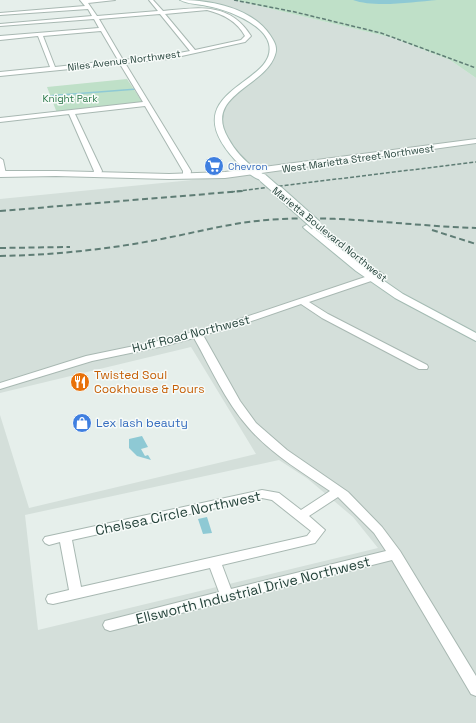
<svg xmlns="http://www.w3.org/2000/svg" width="476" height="723" font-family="'Space Grotesk',sans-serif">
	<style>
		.built { fill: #d4dfda; fill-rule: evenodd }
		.green { fill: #bfe0c8 }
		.water { fill: #8ec9d4 }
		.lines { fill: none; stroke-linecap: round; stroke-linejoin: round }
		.stream { stroke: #8ec9d4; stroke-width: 1.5 }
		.minor-casing { stroke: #a8b8b2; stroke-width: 2 }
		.tertiary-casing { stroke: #a8b8b2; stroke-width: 2 }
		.secondary-casing { stroke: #a4bbb3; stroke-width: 2 }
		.minor { fill: #fff; fill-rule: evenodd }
		.tertiary { fill: #fff; fill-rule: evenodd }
		.secondary { fill: #fff; fill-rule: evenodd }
		.rail-far1 { stroke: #5f7d75; stroke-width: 1.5; stroke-dasharray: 4 2; stroke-linecap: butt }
		.rail { stroke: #5f7d75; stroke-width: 2; stroke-dasharray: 6 3.5; stroke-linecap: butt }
		.secondary-bridge-far1-casing { stroke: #a4bbb3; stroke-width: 10; stroke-linecap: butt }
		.secondary-bridge-casing { stroke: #a4bbb3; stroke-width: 12; stroke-linecap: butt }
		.secondary-bridge-far1 { stroke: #fff; stroke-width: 8 }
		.secondary-bridge { stroke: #fff; stroke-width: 10 }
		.labels { text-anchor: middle; stroke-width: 3; stroke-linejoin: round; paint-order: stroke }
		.far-street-label { font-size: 10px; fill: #24423a; stroke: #f7fbf9 }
		.far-park-label { font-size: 10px; fill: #2d7a4b; stroke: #f7fbf9 }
		.far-shop-label { font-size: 10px; fill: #366cbe; stroke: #f7fbf9; text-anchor: start }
		.street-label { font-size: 12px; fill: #24423a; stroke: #f7fbf9 }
		.food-label { font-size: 12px; fill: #c56008; stroke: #f7fbf9; text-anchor: start }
		.shop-label { font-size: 12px; fill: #366cbe; stroke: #f7fbf9; text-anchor: start }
		.near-street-label { font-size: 14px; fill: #24423a; stroke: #f7fbf9 }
	</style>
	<rect width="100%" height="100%" fill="#e6efeb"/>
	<!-- built -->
	<path class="built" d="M181,0H234L393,38L450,60L476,78V723H0V415L29,508L256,454L191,347L0,393V199L253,174L216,128L226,102L274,53L267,30L247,17L212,4ZM279,460L308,479L353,517L378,548L38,630L25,515Z"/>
	<!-- green -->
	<g class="green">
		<polygon points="234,0 476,0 476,78 450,60 393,38"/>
		<polygon points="127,79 143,103 57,113 47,87"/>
	</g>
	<!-- water -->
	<g class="water">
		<path d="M353,0H437C413,2 375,8 353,0Z"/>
		<polygon points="142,436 148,447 141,449 145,456 148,455 151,460 137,456 129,448 129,439"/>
		<polygon points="207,517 212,533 203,534 198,519"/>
	</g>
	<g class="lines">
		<!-- stream -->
		<polyline class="stream" points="47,96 137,89"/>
		<!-- minor casing -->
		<g class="minor-casing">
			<g id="minor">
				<path d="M80,0H115L88,3L97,16L158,11L149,0H153L163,11C197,8 229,1 251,36L245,42L168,59L125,63L191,171L190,178L183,176V171L145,106L75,114L102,171L100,176H97L93,174L94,171L69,114L0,122V118L143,102L120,64L0,76V72L50,67L38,36L0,40V36L99,28L94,19L0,26V24L92,16L88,9L0,15V13L85,6ZM207,10C223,14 237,21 245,36L241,40L195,50L165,14ZM160,14L190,51L168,55L123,60L99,19ZM101,31L118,60L55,67L43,36Z"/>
				<polygon points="0,158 3,160 6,174 2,176 0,176"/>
				<path d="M380,272L384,275L383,277L309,302L328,314L427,365L428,367L427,369H419L322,318L301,304L237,326L203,335L240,401L256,423L287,450L348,492L382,527L400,551L476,676V696L471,694L392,560L110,631L105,629L103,625L105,621L219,592L210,568L53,604L48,603L46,599L48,595L69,590L60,542L49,545L45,543L43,540L45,537L262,490L279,493L301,510L330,491C302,472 270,453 248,427C225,401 211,368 194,338L164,346L92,361L0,389V383L86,356L163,340L231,322ZM338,497L374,533L386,551L231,589L222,565L315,543L325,530L309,516ZM262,498L272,500L311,531L307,536L81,587L72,540Z"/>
			</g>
		</g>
		<!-- tertiary casing -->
		<g class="tertiary-casing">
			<polygon id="tertiary" points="476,139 476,143 225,178 169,179 56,176 0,177 0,171 56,171 169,174 225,172"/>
		</g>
		<!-- secondary casing -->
		<g class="secondary-casing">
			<g id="secondary">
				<path d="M180,0C211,0 252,8 270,35C274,41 278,47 275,55C265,87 203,95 228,138C237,155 250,166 266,176V180C257,182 247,172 241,166C165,90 279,86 269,44C264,23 225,9 207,6C199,4 187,4 180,0Z"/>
				<polygon points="308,224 364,267 403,294 476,333 476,341 395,298 356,271 305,229 303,227"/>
			</g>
		</g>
		<!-- minor -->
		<use href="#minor" class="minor"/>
		<!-- tertiary -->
		<use href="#tertiary" class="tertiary"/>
		<!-- secondary -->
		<use href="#secondary" class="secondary"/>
		<!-- rail-far1 -->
		<g class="rail-far1">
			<polyline points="234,0 295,12 381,33 476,68"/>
			<polyline points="231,192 476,162"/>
		</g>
		<!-- rail -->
		<g class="rail">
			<polyline points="0,211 243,191"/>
			<polyline points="432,230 476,244"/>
			<polyline points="0,248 70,247"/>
			<path d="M0,256C51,255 101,250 151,241C190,234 228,223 267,220C337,214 406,226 476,228"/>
		</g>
		<!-- secondary-bridge-far1 casing -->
		<g class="secondary-bridge-far1-casing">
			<polyline id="secondary-bridge-far1" points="263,178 279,192"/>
		</g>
		<!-- secondary-bridge casing -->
		<g class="secondary-bridge-casing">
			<polyline id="secondary-bridge" points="278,191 316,225"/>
		</g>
		<!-- secondary-bridge-far1 -->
		<use href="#secondary-bridge-far1" class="secondary-bridge-far1"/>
		<!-- secondary-bridge -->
		<use href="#secondary-bridge" class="secondary-bridge"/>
	</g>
	<!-- icons -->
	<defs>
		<g id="supermarket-disc" transform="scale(1)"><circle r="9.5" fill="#3f7fe0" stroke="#f7fbf9"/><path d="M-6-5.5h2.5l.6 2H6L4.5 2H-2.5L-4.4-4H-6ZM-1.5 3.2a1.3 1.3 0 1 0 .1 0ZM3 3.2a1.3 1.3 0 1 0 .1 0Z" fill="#fff"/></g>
		<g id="restaurant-disc" transform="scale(1)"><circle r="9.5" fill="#e8710a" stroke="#f7fbf9"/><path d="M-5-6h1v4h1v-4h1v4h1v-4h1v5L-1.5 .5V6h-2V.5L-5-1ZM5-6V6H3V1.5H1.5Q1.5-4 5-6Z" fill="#fff"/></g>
		<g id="shop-disc" transform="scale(1)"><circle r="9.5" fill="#3f7fe0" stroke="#f7fbf9"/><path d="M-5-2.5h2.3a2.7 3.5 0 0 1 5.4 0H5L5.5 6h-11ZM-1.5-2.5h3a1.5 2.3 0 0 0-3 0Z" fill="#fff"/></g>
	</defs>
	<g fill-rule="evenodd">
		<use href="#supermarket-disc" x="214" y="166"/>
		<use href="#restaurant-disc" x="80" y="382"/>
		<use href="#shop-disc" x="82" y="423"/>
	</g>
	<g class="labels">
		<!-- far-street labels -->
		<g class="far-street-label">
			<text transform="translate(124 60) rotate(-7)" y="4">Niles Avenue Northwest</text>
			<text transform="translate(358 158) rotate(-8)" y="4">West Marietta Street Northwest</text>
			<text transform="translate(330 234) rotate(39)" y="4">Marietta Boulevard Northwest</text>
		</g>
		<!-- far-park labels -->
		<g class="far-park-label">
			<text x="70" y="102">Knight Park</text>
		</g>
		<!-- far-shop labels -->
		<g class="far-shop-label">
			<text x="228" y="170">Chevron</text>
		</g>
		<!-- street labels -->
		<g class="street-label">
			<text transform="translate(191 334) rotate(-14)" y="4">Huff Road Northwest</text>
		</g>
		<!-- food labels -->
		<g class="food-label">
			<text x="94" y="379">Twisted Soul<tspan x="94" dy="14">Cookhouse &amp; Pours</tspan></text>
		</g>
		<!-- shop labels -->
		<g class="shop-label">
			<text x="96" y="427">Lex lash beauty</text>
		</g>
		<!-- near-street labels -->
		<g class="near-street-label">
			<text transform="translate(178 513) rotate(-12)" y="5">Chelsea Circle Northwest</text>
			<text transform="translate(253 590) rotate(-14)" y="5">Ellsworth Industrial Drive Northwest</text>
		</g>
	</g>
</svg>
